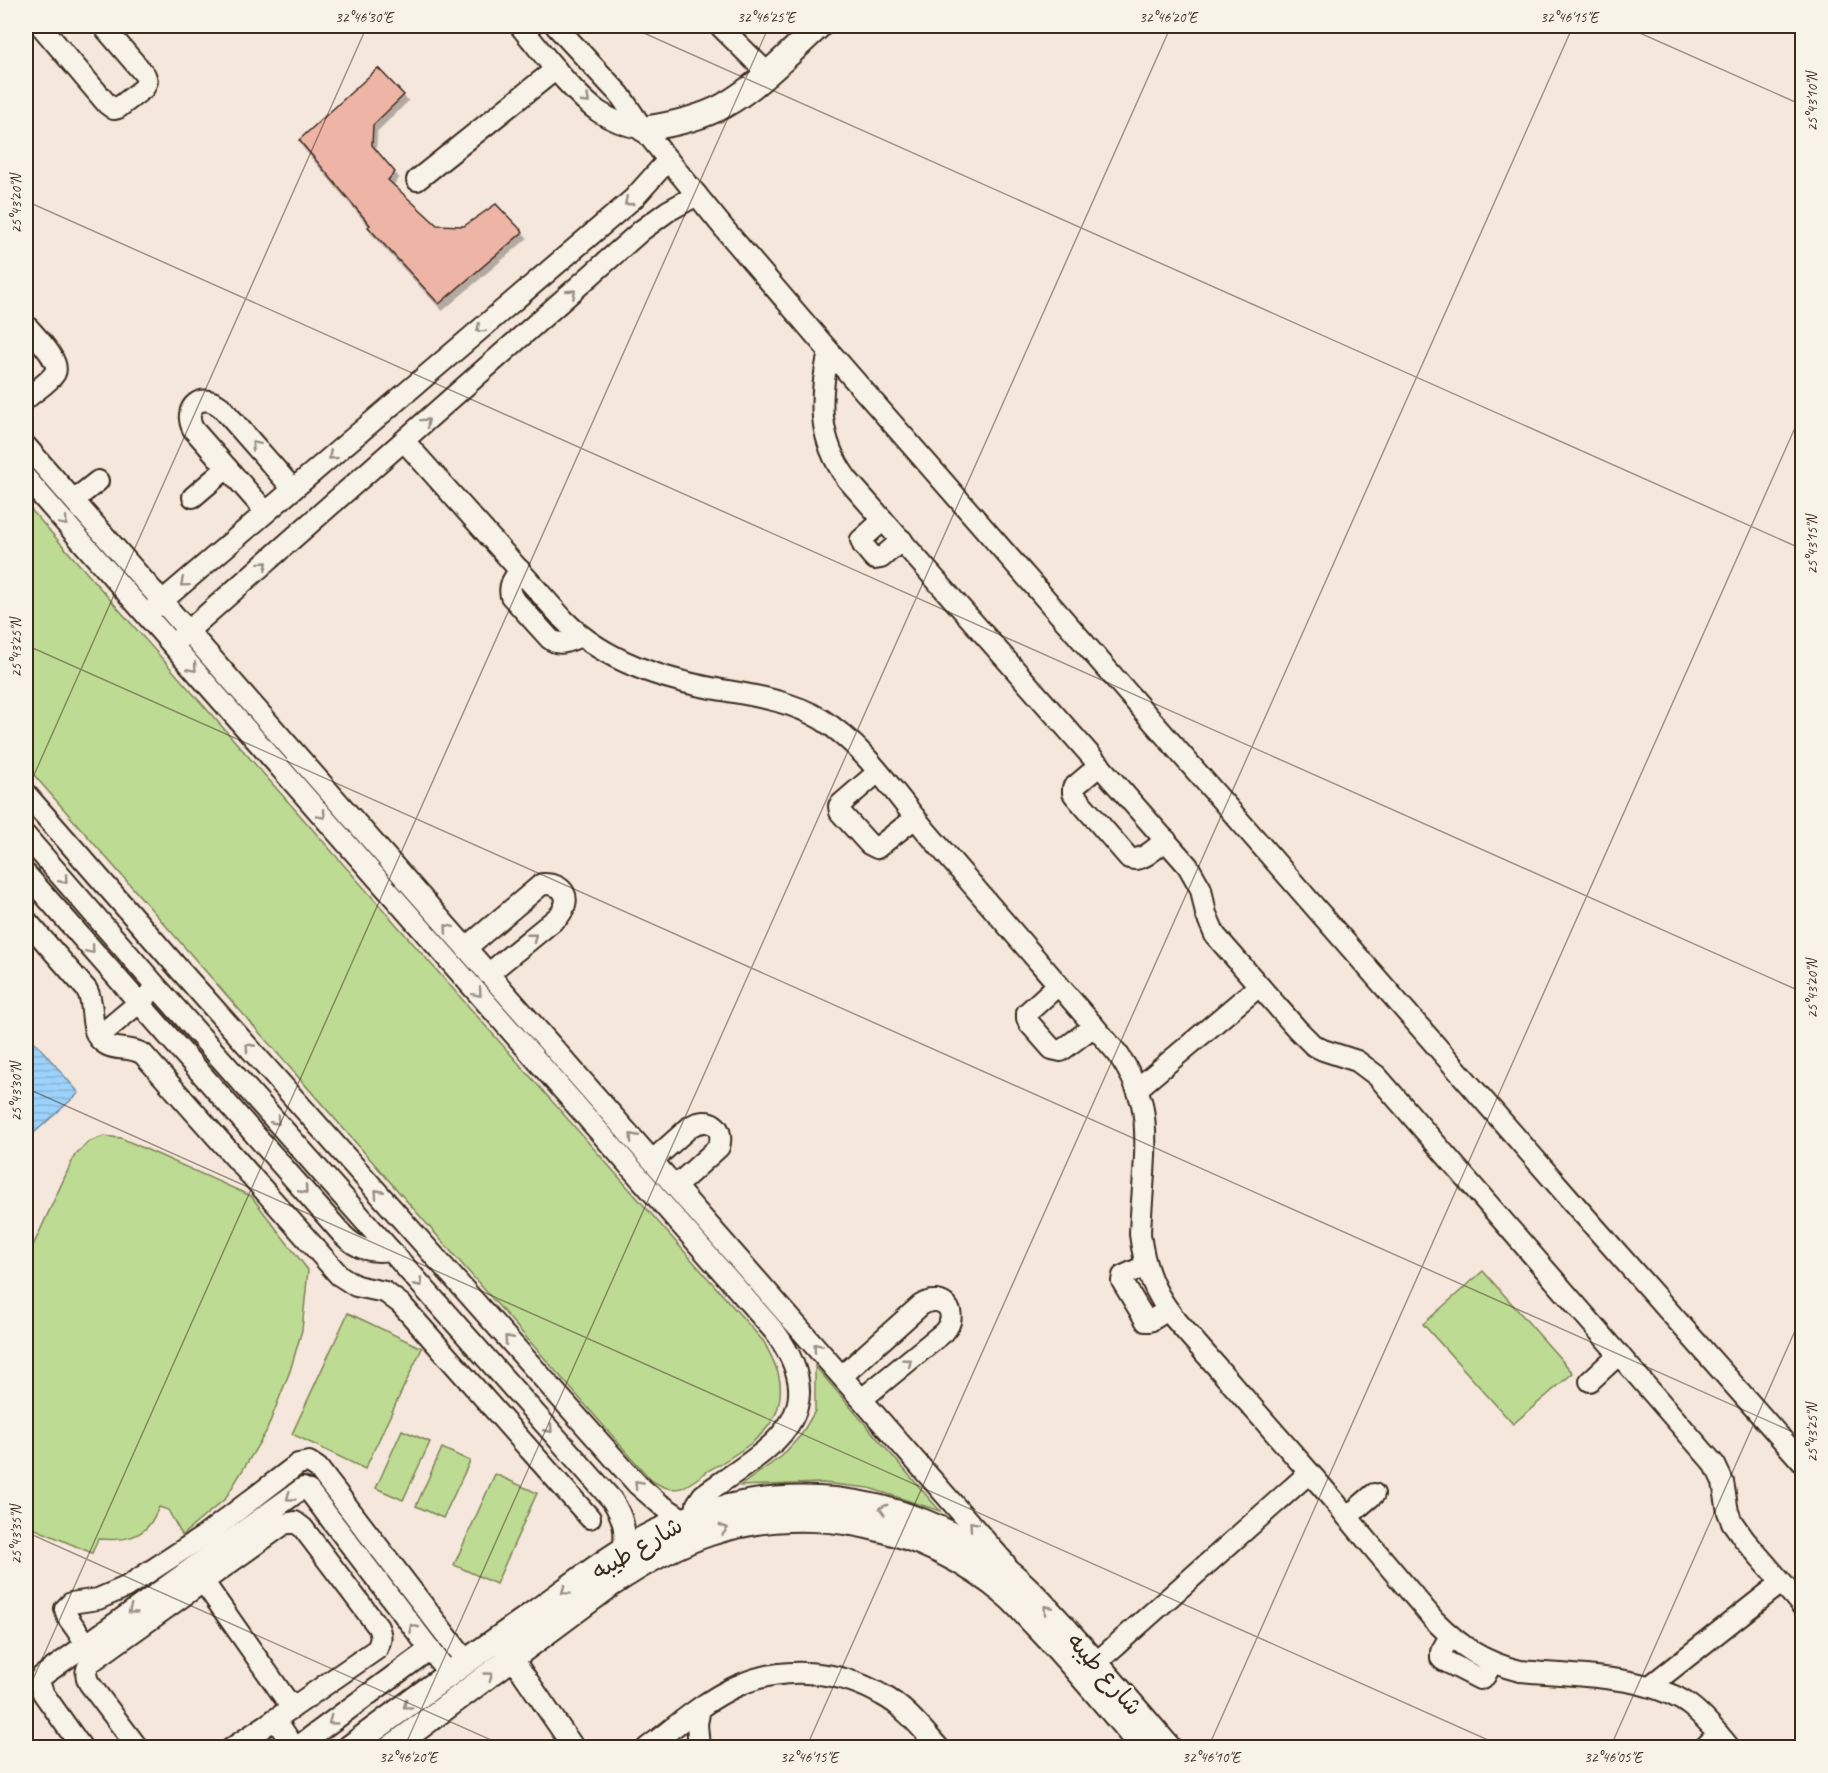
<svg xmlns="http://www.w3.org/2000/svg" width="1828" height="1773" font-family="Caveat,'Playpen Sans Arabic',sans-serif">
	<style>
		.green { fill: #bedb93; stroke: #7c8258; stroke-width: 1.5 }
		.water { fill: url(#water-rules); stroke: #758fa3; stroke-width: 1.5 }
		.building { fill: #eeb5a6; stroke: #3b2a1e; stroke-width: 1.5; filter: url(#shadow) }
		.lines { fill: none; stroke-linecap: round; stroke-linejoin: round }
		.minor-casing { stroke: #3b2a1e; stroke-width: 24 }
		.major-casing { stroke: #3b2a1e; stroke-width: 28 }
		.minor { stroke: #f7f3e8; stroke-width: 20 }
		.major { stroke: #f7f3e8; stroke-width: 24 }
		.oneway { stroke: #998e83 }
		.ticks { fill: none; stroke: #3b2a1e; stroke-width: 1.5; stroke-opacity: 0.45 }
		.labels { text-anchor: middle; stroke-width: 5; stroke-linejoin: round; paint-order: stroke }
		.street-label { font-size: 24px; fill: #3b2a1e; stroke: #f7f3e8 }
		.neatline { fill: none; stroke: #3b2a1e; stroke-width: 2 }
		.ticks-label { font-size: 15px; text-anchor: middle; fill: #3b2a1e }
	</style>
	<defs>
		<pattern id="water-rules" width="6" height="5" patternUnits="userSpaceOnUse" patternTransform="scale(1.5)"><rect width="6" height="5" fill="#9cd2fb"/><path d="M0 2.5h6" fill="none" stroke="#87b4d7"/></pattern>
		<filter id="shadow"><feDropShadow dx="3.5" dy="6" stdDeviation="0" flood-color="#0004"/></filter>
	</defs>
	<rect width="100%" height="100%" fill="#f5e7db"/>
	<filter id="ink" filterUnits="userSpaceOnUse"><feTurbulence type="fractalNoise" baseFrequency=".0167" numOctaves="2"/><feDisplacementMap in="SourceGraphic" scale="12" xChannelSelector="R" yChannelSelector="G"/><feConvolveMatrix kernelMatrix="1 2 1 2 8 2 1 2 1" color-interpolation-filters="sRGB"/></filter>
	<g filter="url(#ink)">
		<!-- green -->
		<g class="green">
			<path d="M26,504L764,1342C776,1365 785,1381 778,1407C771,1437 729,1458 705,1473C698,1478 689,1485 681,1488C669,1491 661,1486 651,1480L26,766Z"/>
			<path d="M104,1136L121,1138L251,1196L308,1270L302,1330L290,1371L266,1432L225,1499L182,1535L168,1510L159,1507C156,1513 153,1520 149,1525C136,1541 116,1540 98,1539L92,1553L26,1525V1261L75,1155L88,1142Z"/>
			<polygon points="1483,1271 1573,1373 1513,1424 1423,1324"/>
			<polygon points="348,1313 422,1348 365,1469 292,1434"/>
			<polygon points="815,1366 940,1511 869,1488 823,1483 740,1486 782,1456 801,1435 815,1411"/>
			<polygon points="402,1430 430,1442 403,1500 376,1488"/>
			<polygon points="442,1448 470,1461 443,1518 416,1506"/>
			<polygon points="495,1474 537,1493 496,1584 454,1565"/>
		</g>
		<!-- water -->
		<polygon class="water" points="35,1042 79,1093 26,1140 26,1050"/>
		<!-- building -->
		<polygon class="building" points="378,68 404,95 373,125 372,145 395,172 388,180 437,225 464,226 496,204 523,232 439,304 368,227 370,225 299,140"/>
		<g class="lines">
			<!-- minor casing -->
			<g class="minor-casing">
				<g id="minor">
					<polyline points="41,26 107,104 114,109 118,108 144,88 147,81 145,75 103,26"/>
					<path d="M520,26C542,52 572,93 599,112C613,121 628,126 643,129"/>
					<polyline points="556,26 620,95 643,129 727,232 829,351 1576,1206 1802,1462"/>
					<polyline points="720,26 767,73"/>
					<polyline points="417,180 556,69"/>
					<path d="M26,325C34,335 61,360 55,373C49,383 34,391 26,399"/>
					<path d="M829,351C819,398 817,438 847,479L1188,866L1201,889L1206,914L1215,935L1297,1029L1313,1045L1323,1050L1357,1061L1377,1076L1715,1465L1723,1482L1728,1512L1732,1522L1744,1539L1802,1606"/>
					<path d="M404,441L564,620C605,662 665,680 722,690C756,696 791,701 821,719C865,746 894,793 926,831C990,906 1054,980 1118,1054C1129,1070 1137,1086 1142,1104C1150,1142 1141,1195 1140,1234C1144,1267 1154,1293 1175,1319L1323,1488L1434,1620C1461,1647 1483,1662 1520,1671C1573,1676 1644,1674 1688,1704C1704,1716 1717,1732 1730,1748"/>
					<polyline points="26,446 1005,1563"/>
					<path d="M26,478L775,1332C838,1418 765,1450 703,1495L697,1504L696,1516"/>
					<polyline points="193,497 227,468"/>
					<polyline points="74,500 98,481"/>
					<path d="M266,512L193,429C182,407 202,391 221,407L293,489"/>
					<polyline points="883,520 861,540 863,545 873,557 875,559 881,558 902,540"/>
					<path d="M520,570C514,578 508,585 511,596L550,639C560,647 570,640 581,636"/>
					<polyline points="153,609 634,198 668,160"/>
					<polyline points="179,639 642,230 668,211 697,195"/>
					<path d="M1100,765L1073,788V793L1076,797L1129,858C1142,863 1155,848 1166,840"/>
					<polyline points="878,772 842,803 839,806 840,812 869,844 877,848 915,818"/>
					<polyline points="26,794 179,969 638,1485 660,1504 684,1520"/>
					<path d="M26,836L157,987L612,1500C623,1517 627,1531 623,1550"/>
					<path d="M26,874L343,1235C357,1249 371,1253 390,1250"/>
					<path d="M26,920L87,990C97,1008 86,1034 107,1045C119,1051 129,1046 143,1054L339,1275L356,1286L385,1292L401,1304L590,1518"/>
					<path d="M466,948L542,884C564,883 573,898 559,916L488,974"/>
					<polyline points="1058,985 1027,1013 1027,1018 1029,1023 1052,1049 1061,1051 1094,1026"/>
					<polyline points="98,1037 147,996"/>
					<polyline points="1137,1089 1259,986"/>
					<path d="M653,1160L691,1126C709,1116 725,1126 719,1147L676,1186"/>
					<polyline points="1145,1266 1123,1276 1122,1281 1146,1321 1150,1321 1168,1310"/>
					<path d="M842,1376L921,1305C943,1292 961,1313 944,1332L862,1399"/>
					<polyline points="1590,1381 1619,1354"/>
					<polyline points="1347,1517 1374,1494"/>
					<polyline points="203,1581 292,1708"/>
					<polyline points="1450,1636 1441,1652 1441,1658 1443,1660 1480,1679 1485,1676 1492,1663"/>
					<polyline points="86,1643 68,1618 65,1609 71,1603 98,1599 126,1587 204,1536 298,1464 309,1462 318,1468 466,1661"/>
					<polyline points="504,1646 574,1748"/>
					<polyline points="1096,1663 1309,1473"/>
					<polyline points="1650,1686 1781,1583"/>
					<polyline points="275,1719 295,1748"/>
					<polyline points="82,1748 43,1693 39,1682 41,1677 303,1488 309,1491 449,1674"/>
					<path d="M138,1748L89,1683C85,1675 85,1669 91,1662L284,1524L295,1522L303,1528L378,1627C382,1636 381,1641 377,1649L292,1708L232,1748"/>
					<polyline points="296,1748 430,1649"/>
					<path d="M647,1748C676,1726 704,1701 737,1686C783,1665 839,1670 882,1695C905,1707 922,1729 939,1748"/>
					<polyline points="699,1748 697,1724 700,1708"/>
					<polyline points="1704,1748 1718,1734"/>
				</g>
			</g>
			<!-- major casing -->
			<g class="major-casing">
				<g id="major">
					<path d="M643,129C670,125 699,119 723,106C759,86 789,53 819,26"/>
					<path d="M349,1748C409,1703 469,1659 530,1616C570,1588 609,1555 654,1533C768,1477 904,1489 1005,1569C1028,1587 1048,1610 1068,1632C1102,1670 1136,1709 1169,1748"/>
					<path d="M391,1748L610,1585C641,1564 674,1545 710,1533C813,1500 925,1526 1007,1595C1018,1604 1026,1615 1036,1625C1073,1664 1108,1706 1143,1748"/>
				</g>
			</g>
			<!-- minor -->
			<use href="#minor" class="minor"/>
			<!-- major -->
			<use href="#major" class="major"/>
		</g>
		<!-- one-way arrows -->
		<defs><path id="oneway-chevron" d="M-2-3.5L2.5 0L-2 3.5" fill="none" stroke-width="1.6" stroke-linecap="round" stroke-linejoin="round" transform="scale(1.5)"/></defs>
		<g class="oneway">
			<use href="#oneway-chevron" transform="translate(586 100) rotate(44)"/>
			<use href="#oneway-chevron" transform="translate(628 202) rotate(139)"/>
			<use href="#oneway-chevron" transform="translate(572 293) rotate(-42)"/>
			<use href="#oneway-chevron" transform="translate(480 329) rotate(140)"/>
			<use href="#oneway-chevron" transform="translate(426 422) rotate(-42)"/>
			<use href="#oneway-chevron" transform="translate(255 445) rotate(-131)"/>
			<use href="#oneway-chevron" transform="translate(332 456) rotate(139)"/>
			<use href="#oneway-chevron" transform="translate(64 522) rotate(49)"/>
			<use href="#oneway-chevron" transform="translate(264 565) rotate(-41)"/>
			<use href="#oneway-chevron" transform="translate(184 583) rotate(140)"/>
			<use href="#oneway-chevron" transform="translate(193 668) rotate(49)"/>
			<use href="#oneway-chevron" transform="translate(322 815) rotate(49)"/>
			<use href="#oneway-chevron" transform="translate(64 880) rotate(49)"/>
			<use href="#oneway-chevron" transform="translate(448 928) rotate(-131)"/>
			<use href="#oneway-chevron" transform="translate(533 937) rotate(-39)"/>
			<use href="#oneway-chevron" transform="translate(91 950) rotate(49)"/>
			<use href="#oneway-chevron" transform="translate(478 993) rotate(49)"/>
			<use href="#oneway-chevron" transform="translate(249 1047) rotate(-132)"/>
			<use href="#oneway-chevron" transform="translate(276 1121) rotate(48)"/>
			<use href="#oneway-chevron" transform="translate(633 1137) rotate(-132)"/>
			<use href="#oneway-chevron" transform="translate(304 1190) rotate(48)"/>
			<use href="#oneway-chevron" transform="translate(378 1193) rotate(-132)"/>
			<use href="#oneway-chevron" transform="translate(419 1283) rotate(48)"/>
			<use href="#oneway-chevron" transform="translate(508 1339) rotate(-132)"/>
			<use href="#oneway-chevron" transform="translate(817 1347) rotate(-131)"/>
			<use href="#oneway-chevron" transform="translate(908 1362) rotate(-39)"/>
			<use href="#oneway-chevron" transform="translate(549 1429) rotate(48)"/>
			<use href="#oneway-chevron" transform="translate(638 1484) rotate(-133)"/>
			<use href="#oneway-chevron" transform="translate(290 1497) rotate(144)"/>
			<use href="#oneway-chevron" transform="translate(883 1509) rotate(-164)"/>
			<use href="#oneway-chevron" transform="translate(973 1525) rotate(-131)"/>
			<use href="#oneway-chevron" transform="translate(724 1529) rotate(-16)"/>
			<use href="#oneway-chevron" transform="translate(565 1591) rotate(145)"/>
			<use href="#oneway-chevron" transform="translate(1047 1609) rotate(-132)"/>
			<use href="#oneway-chevron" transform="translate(132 1610) rotate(144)"/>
			<use href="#oneway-chevron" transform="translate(413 1628) rotate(-127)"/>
			<use href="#oneway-chevron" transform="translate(489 1676) rotate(-36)"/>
			<use href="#oneway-chevron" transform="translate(407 1705) rotate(144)"/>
			<use href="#oneway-chevron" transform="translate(332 1721) rotate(144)"/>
		</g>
	</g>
	<!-- ticks -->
	<path class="ticks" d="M628,26L1802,549M1624,26L1802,105M26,201L1802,992M26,645L1802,1436M26,793L367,26M26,1088L1506,1748M26,1532L509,1748M26,1695L769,26M404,1748L1171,26M806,1748L1573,26M1208,1748L1802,412M1610,1748L1802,1315"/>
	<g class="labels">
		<!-- street labels -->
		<g class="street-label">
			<text transform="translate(637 1548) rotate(-30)" y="8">شارع طيبه</text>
			<text transform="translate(1105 1674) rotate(49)" y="8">شارع طيبه</text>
		</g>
	</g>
	<!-- margin -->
	<rect width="1828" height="1773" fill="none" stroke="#f7f3e8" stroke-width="66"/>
	<rect x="33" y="33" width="1762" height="1707" class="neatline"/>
	<g class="ticks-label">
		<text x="364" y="22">32°46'30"E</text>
		<text x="766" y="22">32°46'25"E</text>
		<text x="1168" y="22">32°46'20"E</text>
		<text x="1569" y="22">32°46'15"E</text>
		<text transform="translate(1812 102) rotate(-90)" y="5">25°43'10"N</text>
		<text transform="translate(16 204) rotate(-90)" y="5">25°43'20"N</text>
		<text transform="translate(1812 545) rotate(-90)" y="5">25°43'15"N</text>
		<text transform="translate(16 648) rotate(-90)" y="5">25°43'25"N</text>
		<text transform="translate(1812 989) rotate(-90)" y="5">25°43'20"N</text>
		<text transform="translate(16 1092) rotate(-90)" y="5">25°43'30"N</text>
		<text transform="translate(1812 1433) rotate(-90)" y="5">25°43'25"N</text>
		<text transform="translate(16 1535) rotate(-90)" y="5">25°43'35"N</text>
		<text x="408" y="1762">32°46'20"E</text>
		<text x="809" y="1762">32°46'15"E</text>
		<text x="1211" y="1762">32°46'10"E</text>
		<text x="1613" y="1762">32°46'05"E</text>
	</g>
</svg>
